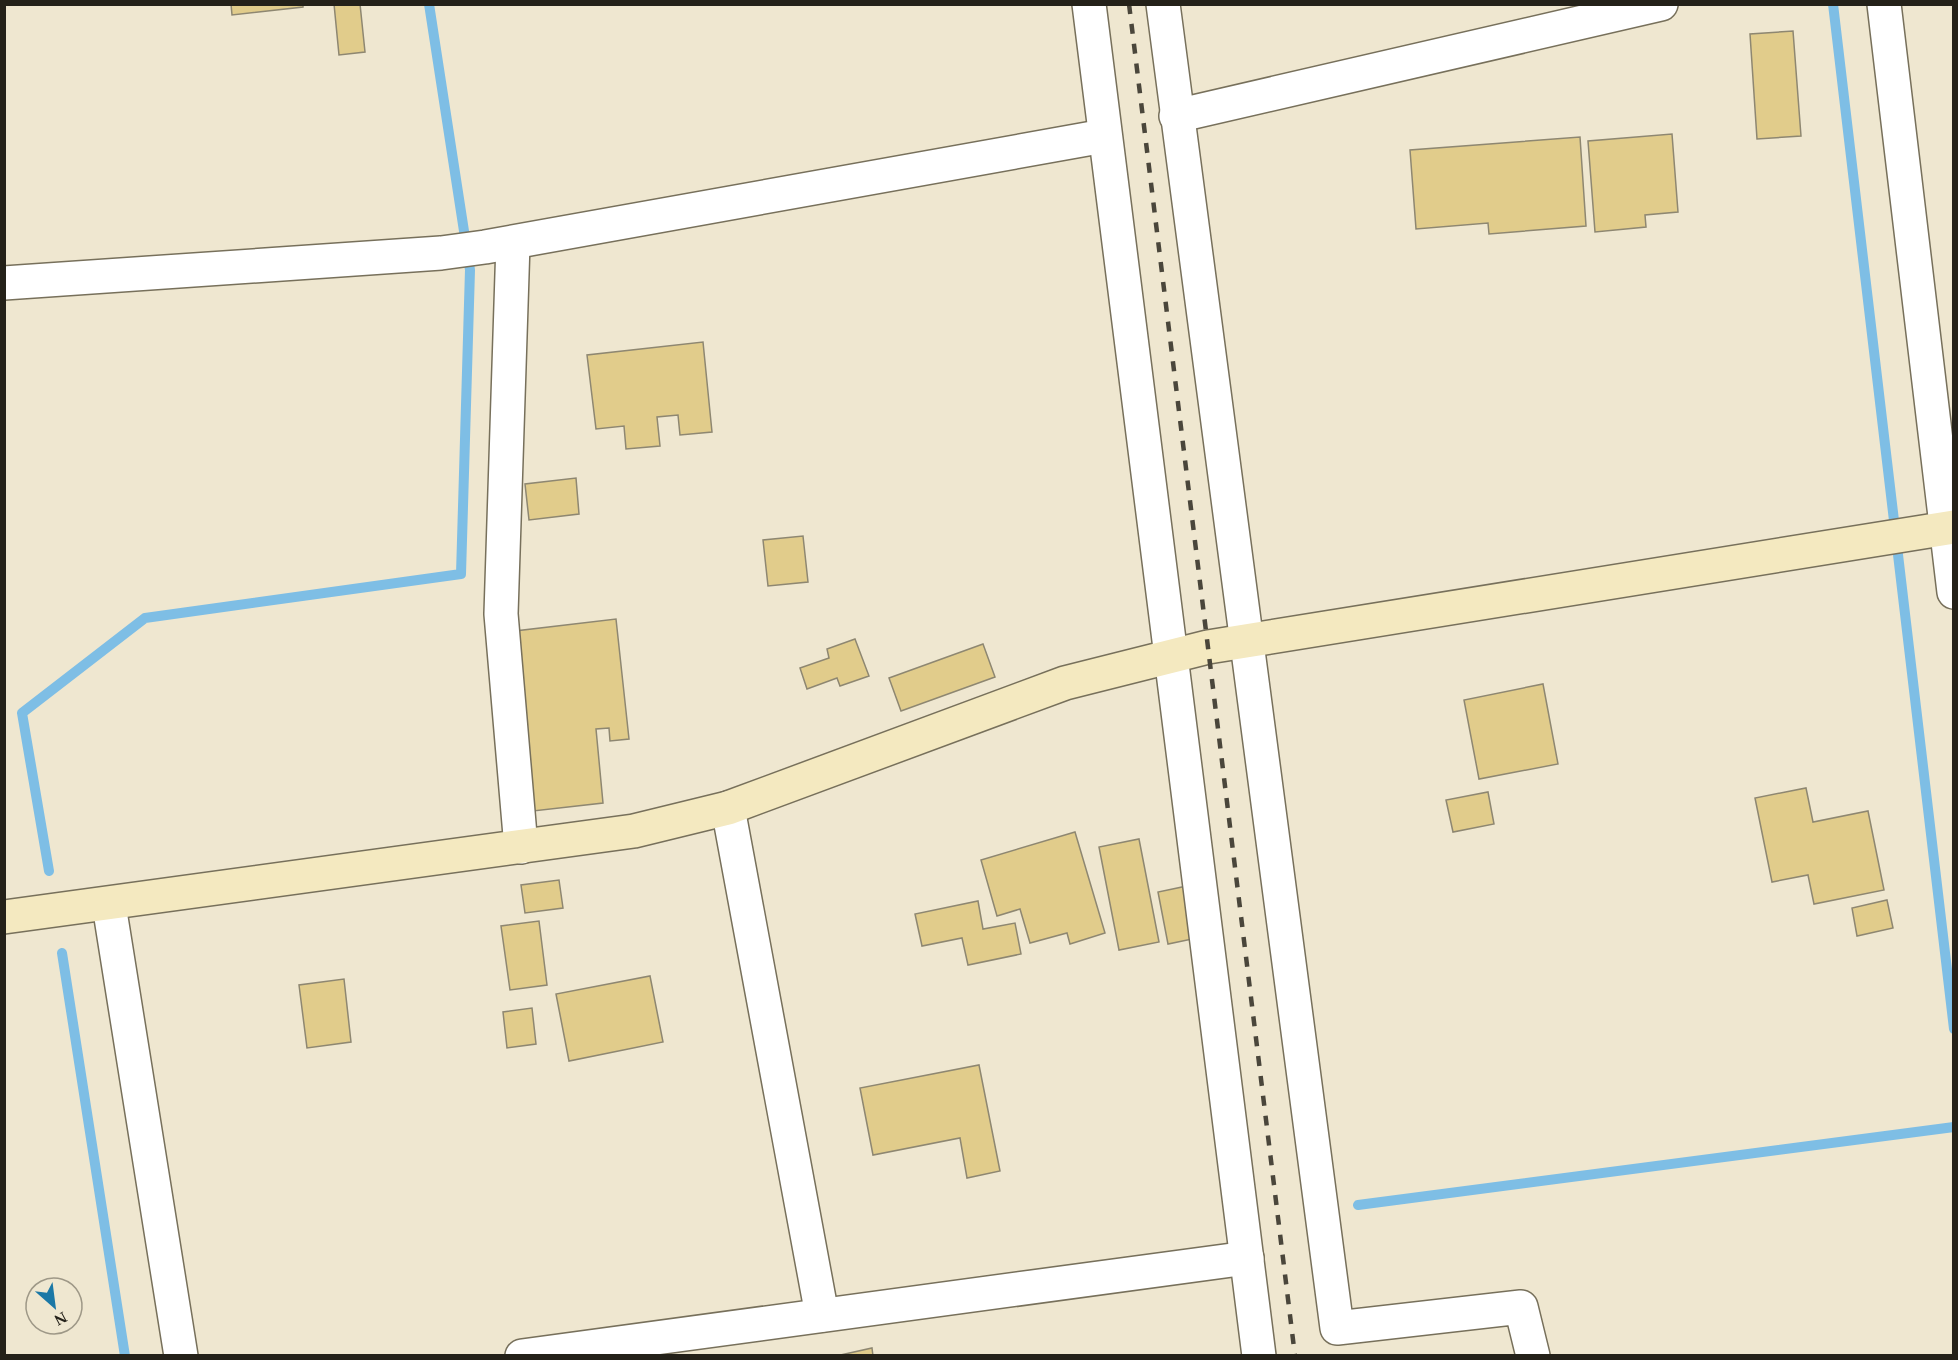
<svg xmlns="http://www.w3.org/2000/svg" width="1958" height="1360" font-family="'Times New Roman',serif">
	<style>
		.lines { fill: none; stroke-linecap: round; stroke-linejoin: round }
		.stream { stroke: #7ebee5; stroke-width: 10 }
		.building { fill: #e1cc8b; stroke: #8e8771; stroke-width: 1.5 }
		.street-casing { stroke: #77705b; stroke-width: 36 }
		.secondary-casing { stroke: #77705b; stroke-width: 36 }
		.street { stroke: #fff; stroke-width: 33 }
		.secondary { stroke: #f4e9c0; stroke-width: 33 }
		.rail { stroke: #4a463b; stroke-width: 4.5; stroke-dasharray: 10 10; stroke-linecap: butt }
	</style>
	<rect width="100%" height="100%" fill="#efe7d0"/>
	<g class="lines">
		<!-- stream -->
		<g class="stream">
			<polyline points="1833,4 1954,1029"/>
			<polyline points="49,871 22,713 145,618 461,574 470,270 429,4"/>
			<polyline points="62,953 125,1356"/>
			<polyline points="1358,1205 1954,1127"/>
		</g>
	</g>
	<!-- building -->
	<g class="building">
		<polygon points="231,4 303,4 303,7 232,15"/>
		<polygon points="334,4 360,4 365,52 339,55"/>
		<polygon points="1793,31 1801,136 1757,139 1750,34"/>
		<polygon points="1672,134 1678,212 1645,215 1646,227 1595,232 1588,141"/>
		<polygon points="1580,137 1586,226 1489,234 1488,223 1416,229 1410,150"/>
		<polygon points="703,342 712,432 680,435 678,415 657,417 660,446 626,449 624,426 596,429 587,355"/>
		<polygon points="576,478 579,514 529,520 525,484"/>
		<polygon points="803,536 808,582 768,586 763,540"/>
		<polygon points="616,619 629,739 610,741 609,728 596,729 603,803 533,811 515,631"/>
		<polygon points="855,639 869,676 840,686 837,678 807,689 800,668 829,658 827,649"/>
		<polygon points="983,644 995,677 901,711 889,678"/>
		<polygon points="1543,684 1558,764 1479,779 1464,700"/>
		<polygon points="1806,788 1813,822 1868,811 1884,890 1814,904 1808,875 1772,882 1755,798"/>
		<polygon points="1488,792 1494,824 1453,832 1446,800"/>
		<polygon points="1075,832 1105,933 1070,944 1067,933 1030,943 1020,909 997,916 981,860"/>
		<polygon points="1139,839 1159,942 1119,950 1099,847"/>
		<polygon points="559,880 563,908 525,913 521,885"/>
		<polygon points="1187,886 1197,938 1168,944 1158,892"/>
		<polygon points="1887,900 1893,928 1857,936 1852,908"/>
		<polygon points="978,901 983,929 1015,923 1021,954 968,965 962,938 922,946 915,914"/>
		<polygon points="539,921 547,985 510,990 501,926"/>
		<polygon points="650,976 663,1042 569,1061 556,994"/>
		<polygon points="344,979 351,1042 307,1048 299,985"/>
		<polygon points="532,1008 536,1044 507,1048 503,1012"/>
		<polygon points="979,1065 1000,1171 967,1178 960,1138 873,1155 860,1088"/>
		<polygon points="872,1348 873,1356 836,1356"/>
	</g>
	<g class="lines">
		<!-- street casing -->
		<g class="street-casing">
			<g id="street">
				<polyline points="1089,4 1259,1356"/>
				<polyline points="1163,4 1337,1328 1521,1307 1533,1356"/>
				<polyline points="1884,4 1954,592"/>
				<polyline points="1176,116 1661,4"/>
				<polyline points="513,243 501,614 521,847"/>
				<polyline points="4,283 441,253 485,247 1104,136"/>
				<polyline points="728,808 822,1315"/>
				<polyline points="109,905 181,1356"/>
				<polyline points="522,1356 1247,1258"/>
			</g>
		</g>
		<!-- secondary casing -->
		<g class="secondary-casing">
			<polyline id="secondary" points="4,917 634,831 728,808 1065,683 1208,647 1954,527"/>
		</g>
		<!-- street -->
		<use href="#street" class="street"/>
		<!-- secondary -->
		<use href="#secondary" class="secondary"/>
		<!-- rail -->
		<polyline class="rail" points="1129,4 1295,1356"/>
	</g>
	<!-- border -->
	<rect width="1958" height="1360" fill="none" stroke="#242119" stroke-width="12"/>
	<!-- north arrow -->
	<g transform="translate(54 1306) rotate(152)"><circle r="28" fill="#efe7d0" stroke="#9e9887" stroke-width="1.5"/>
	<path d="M0-4.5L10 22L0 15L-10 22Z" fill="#1b78a6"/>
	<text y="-9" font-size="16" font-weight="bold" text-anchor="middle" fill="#242119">N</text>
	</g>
</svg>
